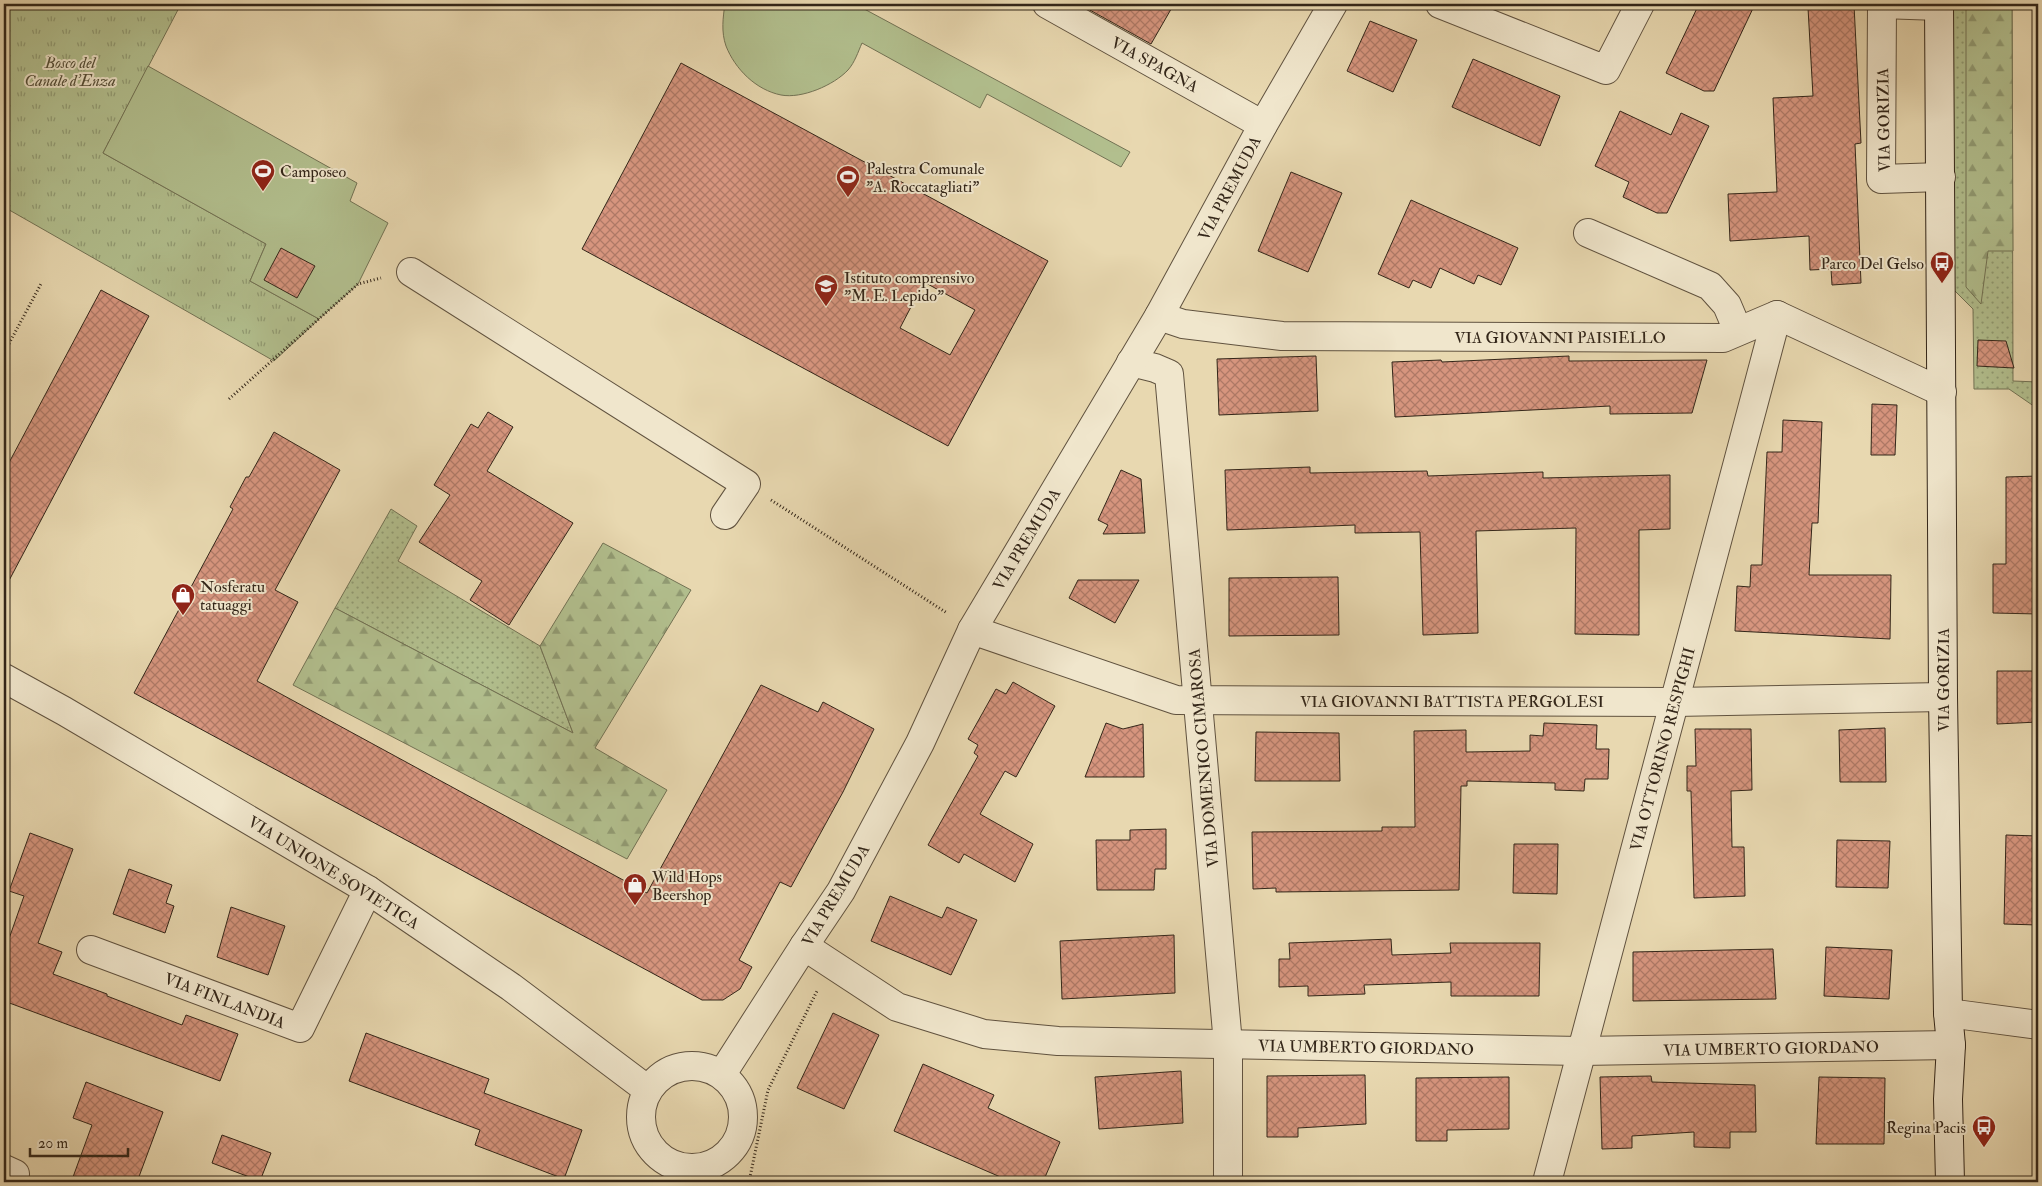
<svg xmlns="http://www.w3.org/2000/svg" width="2042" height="1186" font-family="'IM FELL Double Pica',serif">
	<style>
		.grass { fill: url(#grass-dots); stroke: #727254 }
		.forest { fill: url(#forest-firs); stroke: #727254 }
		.park { fill: url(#park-tufts); stroke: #727254 }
		.pitch { fill: #b2bf8e; stroke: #727254 }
		.building { fill: url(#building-cross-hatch); stroke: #332619; fill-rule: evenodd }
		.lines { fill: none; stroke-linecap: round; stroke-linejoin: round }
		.street-casing { stroke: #60523f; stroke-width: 30 }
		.secondary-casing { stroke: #332619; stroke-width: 30 }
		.path { stroke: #332619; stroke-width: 3; stroke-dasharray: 1 2.5; stroke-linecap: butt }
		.street { stroke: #f0e6cc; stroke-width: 28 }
		.secondary { stroke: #f0e6cc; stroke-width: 28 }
		.labels { text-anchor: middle; stroke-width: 4; stroke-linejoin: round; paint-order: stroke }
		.park-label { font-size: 16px; font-style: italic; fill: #534c36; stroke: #f0e6cc }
		.street-label { font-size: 16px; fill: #332619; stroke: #f0e6cc }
		.poi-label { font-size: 16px; fill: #332619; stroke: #f0e6cc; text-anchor: start }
	</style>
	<defs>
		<pattern id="grass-dots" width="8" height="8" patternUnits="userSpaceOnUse" patternTransform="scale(1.25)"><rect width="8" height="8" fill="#b2bf8e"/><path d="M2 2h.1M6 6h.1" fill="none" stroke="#919b73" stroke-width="1.8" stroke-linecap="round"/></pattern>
		<pattern id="forest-firs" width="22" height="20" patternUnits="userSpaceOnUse" patternTransform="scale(1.25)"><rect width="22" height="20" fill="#b2bf8e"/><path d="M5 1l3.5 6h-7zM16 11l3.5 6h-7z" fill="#919b73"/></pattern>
		<pattern id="park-tufts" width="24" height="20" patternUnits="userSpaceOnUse" patternTransform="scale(1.25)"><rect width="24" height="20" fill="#b2bf8e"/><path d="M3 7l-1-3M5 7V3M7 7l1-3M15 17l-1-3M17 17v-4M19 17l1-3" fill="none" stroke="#919b73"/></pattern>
		<pattern id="building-cross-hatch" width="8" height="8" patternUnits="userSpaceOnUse" patternTransform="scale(1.25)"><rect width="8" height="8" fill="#d6957e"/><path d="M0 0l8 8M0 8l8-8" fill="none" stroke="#ae7966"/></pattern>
	</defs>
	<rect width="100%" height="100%" fill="#e8d8b0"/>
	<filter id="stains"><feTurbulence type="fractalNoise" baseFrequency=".004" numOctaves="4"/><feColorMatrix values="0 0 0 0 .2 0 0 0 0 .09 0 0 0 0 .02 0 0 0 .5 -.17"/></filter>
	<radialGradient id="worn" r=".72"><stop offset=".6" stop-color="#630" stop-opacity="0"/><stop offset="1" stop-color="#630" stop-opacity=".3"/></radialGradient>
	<!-- grass -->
	<g class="grass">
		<polygon points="1952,4 2012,4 2013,381 2038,382 2038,409 2009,389 1974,389 1973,309 1952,288"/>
		<polygon points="391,509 417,526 398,561 540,646 573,733 335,608"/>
	</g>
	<!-- forest -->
	<g class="forest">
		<polygon points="1966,4 2012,4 2013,251 1988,251 1981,304 1966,287"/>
		<polygon points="603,543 691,590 595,748 667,790 627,859 293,685 335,608 573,733 540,646"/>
	</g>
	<!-- park -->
	<polygon class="park" points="4,4 181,4 103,153 266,244 250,281 319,319 274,361 4,207"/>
	<!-- pitch -->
	<g class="pitch">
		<path d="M725,4H855L1130,152L1121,167L987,94L980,108L862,43C858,52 855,62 848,70C834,85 802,99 781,95C756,90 735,69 726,46C721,32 723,17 725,4Z"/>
		<polygon points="148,66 357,183 350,201 388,223 358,284 319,319 250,281 266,244 103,153"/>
	</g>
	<!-- building -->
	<g class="building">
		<polygon points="1079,4 1174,4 1151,44"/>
		<polygon points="1699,4 1755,4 1714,91 1704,91 1666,73"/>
		<polygon points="1854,5 1861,143 1855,144 1861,283 1832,285 1831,269 1810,270 1809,236 1730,241 1728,194 1777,192 1773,98 1813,96 1808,8"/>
		<polygon points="1370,21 1417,40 1393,92 1347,71"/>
		<polygon points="1473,59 1560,96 1540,146 1452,107"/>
		<path d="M681,63L1048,261L948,446L582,249ZM924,282L975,310L950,355L900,328Z"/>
		<polygon points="1620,111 1671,135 1681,113 1709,126 1667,213 1657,213 1623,197 1629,182 1595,166"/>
		<polygon points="1291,172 1342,193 1308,272 1258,251"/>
		<polygon points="1411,200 1518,248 1501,285 1478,275 1474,284 1440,268 1431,288 1413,280 1409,288 1378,274"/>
		<polygon points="281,248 315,266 297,298 264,280"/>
		<polygon points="101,290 149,316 4,590 4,472"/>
		<polygon points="1978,340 2006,341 2014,368 1977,366"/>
		<polygon points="1316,356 1318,411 1219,415 1217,359"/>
		<polygon points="1569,356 1569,361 1707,360 1692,413 1610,414 1610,406 1395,417 1392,362 1441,360 1442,362"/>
		<polygon points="1872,404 1897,405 1895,455 1871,455"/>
		<polygon points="488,412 513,427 487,471 573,523 509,625 470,600 482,581 419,542 450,495 434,485 471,424 478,428"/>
		<polygon points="1783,420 1822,422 1818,523 1812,523 1809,575 1891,575 1890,639 1735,631 1737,586 1750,587 1751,565 1762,565 1767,452 1782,452"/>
		<polygon points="274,432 340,470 275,590 298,602 257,681 647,893 761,685 818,712 823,702 874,729 843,792 791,887 780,882 739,960 752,967 740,989 723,1000 702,1000 134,693 233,509 230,507 246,477 249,477"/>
		<polygon points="1310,467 1310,473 1427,471 1428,476 1543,472 1543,478 1670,475 1670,529 1639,530 1639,635 1575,634 1576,528 1476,531 1478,633 1423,635 1420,532 1355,533 1355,525 1227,530 1225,470"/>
		<polygon points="1121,470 1141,479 1145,533 1103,534 1108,525 1098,520"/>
		<polygon points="2038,476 2038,614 1993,613 1993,564 2006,564 2006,477"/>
		<polygon points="1338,577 1339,635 1229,636 1229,578"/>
		<polygon points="1078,580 1139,580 1115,623 1069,598"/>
		<polygon points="1997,671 2038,671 2038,722 1997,724"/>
		<polygon points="1013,682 1055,706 1016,777 1005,771 980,814 1033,844 1015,882 964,854 959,863 928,845 978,756 974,753 978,745 968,739 996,689 1006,694"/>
		<polygon points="1106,723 1123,729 1143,724 1144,777 1085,777"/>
		<polygon points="1544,723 1597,725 1596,749 1609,749 1608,779 1585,779 1584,791 1555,790 1555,783 1467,781 1467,786 1461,786 1459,890 1276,892 1276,888 1253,889 1252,832 1382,831 1382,827 1415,827 1414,731 1466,730 1466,752 1530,751 1530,735 1543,736"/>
		<polygon points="1885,728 1886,782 1840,782 1839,730"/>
		<polygon points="1695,729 1751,729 1752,790 1731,791 1732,847 1744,847 1745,896 1694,898 1691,791 1687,791 1687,766 1696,766"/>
		<polygon points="1256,732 1339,733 1340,781 1255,781"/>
		<polygon points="1166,829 1166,869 1155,869 1154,890 1097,890 1096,840 1130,840 1130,830"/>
		<polygon points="30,833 73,849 38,943 62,952 53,974 107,994 107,996 182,1025 186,1015 238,1034 220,1081 4,1001 4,953 24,896 9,891"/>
		<polygon points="2006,835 2038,836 2038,925 2004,924"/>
		<polygon points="1837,840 1890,841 1888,888 1836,887"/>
		<polygon points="1514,844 1558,844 1557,894 1513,893"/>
		<polygon points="129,869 172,885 166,903 174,906 165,933 113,914"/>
		<polygon points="890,896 942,918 947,907 977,920 951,975 871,941"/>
		<polygon points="231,907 285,926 268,975 217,957"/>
		<polygon points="1174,935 1175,993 1062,999 1060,941"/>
		<polygon points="1391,939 1392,955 1451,953 1450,943 1540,943 1539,996 1451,996 1451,982 1364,985 1365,994 1308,996 1308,986 1279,987 1279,959 1290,959 1289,943"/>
		<polygon points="1826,947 1892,950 1889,999 1824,996"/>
		<polygon points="1773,949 1776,999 1633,1001 1633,952"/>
		<polygon points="833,1013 879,1035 844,1109 797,1088"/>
		<polygon points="366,1033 489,1079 484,1093 582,1130 564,1179 475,1145 480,1130 349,1081"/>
		<polygon points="923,1064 994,1095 988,1108 1060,1142 1043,1182 1012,1182 894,1131"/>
		<polygon points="1181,1071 1183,1123 1099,1129 1095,1077"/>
		<polygon points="1365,1075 1366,1124 1298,1128 1298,1137 1267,1137 1267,1076"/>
		<polygon points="1651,1076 1652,1082 1755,1085 1756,1132 1730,1132 1730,1148 1694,1147 1694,1132 1632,1136 1632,1148 1602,1149 1600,1077"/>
		<polygon points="1509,1077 1509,1129 1447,1130 1447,1141 1416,1141 1416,1078"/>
		<polygon points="1819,1077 1885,1078 1884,1144 1816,1144"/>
		<polygon points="86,1082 163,1112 137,1182 87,1182 73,1177 92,1125 73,1118"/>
		<polygon points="222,1135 271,1153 260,1181 212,1163"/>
	</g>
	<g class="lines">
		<!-- street casing -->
		<g class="street-casing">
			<g id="street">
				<polyline points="1047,4 1263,125"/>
				<polyline points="1440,4 1606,70 1640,4"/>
				<polyline points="1881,4 1939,6"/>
				<polyline points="1882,4 1881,179 1941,177"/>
				<polyline points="1588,233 1710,286 1727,305 1738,331"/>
				<polyline points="411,272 746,484 725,515"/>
				<polyline points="1159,316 1183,324 1282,336 1723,338 1777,315 1942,392"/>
				<polyline points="1131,362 1155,368 1169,374 1228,1044 1228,1182"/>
				<polyline points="972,630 1176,700 1675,702 1943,697"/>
				<polyline points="4,678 64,711 368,890 511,987 648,1090"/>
				<polyline points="804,946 897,1007 984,1034 1058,1041 1581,1051 1951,1045"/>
				<polyline points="91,950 300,1028 368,890"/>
				<polyline points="1948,1013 2038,1025"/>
				<circle cx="692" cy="1117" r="51"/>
				<polyline points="722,1074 804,946 841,891 920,743 972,630 1159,316 1263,125 1333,4"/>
				<polyline points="4,1169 15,1174"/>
				<polyline points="1547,1182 1777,315"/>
			</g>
		</g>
		<!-- secondary casing -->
		<g class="secondary-casing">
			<polyline id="secondary" points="1939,4 1943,697 1948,1013 1951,1045 1948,1099 1950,1182"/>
		</g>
		<!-- path -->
		<g class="path">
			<polyline points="4,353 42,282"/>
			<polyline points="229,399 358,284 381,278"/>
			<polyline points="771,500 947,613"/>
			<polyline points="749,1182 768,1090 817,991"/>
		</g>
		<!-- street -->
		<use href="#street" class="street"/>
		<!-- secondary -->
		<use href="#secondary" class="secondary"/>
	</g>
	<!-- icons -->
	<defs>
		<g id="stadium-pin" transform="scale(1.25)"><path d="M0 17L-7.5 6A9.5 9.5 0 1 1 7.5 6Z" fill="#8f2418" stroke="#f0e6cc"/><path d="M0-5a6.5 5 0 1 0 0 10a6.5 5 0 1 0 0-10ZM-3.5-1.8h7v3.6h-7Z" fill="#fff"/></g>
		<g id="bus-pin" transform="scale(1.25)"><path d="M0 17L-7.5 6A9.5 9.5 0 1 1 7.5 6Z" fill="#8f2418" stroke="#f0e6cc"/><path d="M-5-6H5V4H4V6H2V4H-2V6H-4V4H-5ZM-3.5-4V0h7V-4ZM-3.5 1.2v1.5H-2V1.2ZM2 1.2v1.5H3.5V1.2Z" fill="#fff"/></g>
		<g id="school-pin" transform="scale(1.25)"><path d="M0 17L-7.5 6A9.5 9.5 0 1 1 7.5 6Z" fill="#8f2418" stroke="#f0e6cc"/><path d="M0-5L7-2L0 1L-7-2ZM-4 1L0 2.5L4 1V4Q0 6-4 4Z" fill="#fff"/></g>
		<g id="shop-pin" transform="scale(1.25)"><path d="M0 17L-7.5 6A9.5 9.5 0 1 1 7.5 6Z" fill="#8f2418" stroke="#f0e6cc"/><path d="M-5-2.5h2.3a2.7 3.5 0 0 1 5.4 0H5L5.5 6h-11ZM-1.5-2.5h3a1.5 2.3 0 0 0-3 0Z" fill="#fff"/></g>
	</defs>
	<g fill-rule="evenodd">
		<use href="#stadium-pin" x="263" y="171"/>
		<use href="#stadium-pin" x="848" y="177"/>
		<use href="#bus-pin" x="1942" y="263"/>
		<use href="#school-pin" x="826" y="286"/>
		<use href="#shop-pin" x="183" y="595"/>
		<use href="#shop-pin" x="635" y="885"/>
		<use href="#bus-pin" x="1984" y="1127"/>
	</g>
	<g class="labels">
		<!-- park labels -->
		<g class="park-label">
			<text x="70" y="68">Bosco del<tspan x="70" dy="18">Canale d'Enza</tspan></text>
		</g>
		<!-- street labels -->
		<g class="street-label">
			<text transform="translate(1155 64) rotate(29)" y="6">VIA SPAGNA</text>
			<text transform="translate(1883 120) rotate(-91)" y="6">VIA GORIZIA</text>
			<text transform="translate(1229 188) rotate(-62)" y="6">VIA PREMUDA</text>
			<text x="1560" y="343">VIA GIOVANNI PAISIELLO</text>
			<text transform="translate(1026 539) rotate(-59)" y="6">VIA PREMUDA</text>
			<text transform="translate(1943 680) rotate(-90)" y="6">VIA GORIZIA</text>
			<text x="1452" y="707">VIA GIOVANNI BATTISTA PERGOLESI</text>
			<text transform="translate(1662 749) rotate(-75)" y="6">VIA OTTORINO RESPIGHI</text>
			<text transform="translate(1203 758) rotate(-95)" y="6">VIA DOMENICO CIMAROSA</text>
			<text transform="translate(334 872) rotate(32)" y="6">VIA UNIONE SOVIETICA</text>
			<text transform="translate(835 895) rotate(-59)" y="6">VIA PREMUDA</text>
			<text transform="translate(225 1000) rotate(21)" y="6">VIA FINLANDIA</text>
			<text transform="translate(1366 1047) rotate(1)" y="6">VIA UMBERTO GIORDANO</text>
			<text transform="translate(1771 1048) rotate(-1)" y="6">VIA UMBERTO GIORDANO</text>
		</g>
		<!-- poi labels -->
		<g class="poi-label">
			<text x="866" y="174">Palestra Comunale<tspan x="866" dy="18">"A. Roccatagliati"</tspan></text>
			<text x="280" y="177">Camposeo</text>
			<text x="1924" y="269" text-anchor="end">Parco Del Gelso</text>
			<text x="844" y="283">Istituto comprensivo<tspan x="844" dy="18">"M. E. Lepido"</tspan></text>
			<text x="200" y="592">Nosferatu<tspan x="200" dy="18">tatuaggi</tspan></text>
			<text x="652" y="882">Wild Hops<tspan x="652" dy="18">Beershop</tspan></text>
			<text x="1966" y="1133" text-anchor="end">Regina Pacis</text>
		</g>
	</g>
	<!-- margin -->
	<rect width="2042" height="1186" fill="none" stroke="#e8d8b0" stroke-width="20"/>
	<rect x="5" y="5" width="2032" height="1176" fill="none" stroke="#332619" stroke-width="2.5"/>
	<rect x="10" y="10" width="2022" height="1166" fill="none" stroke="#332619"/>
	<!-- scale -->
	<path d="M30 1148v8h98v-8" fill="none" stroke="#332619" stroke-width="2.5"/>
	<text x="38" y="1148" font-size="15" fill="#332619" stroke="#f0e6cc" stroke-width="4" paint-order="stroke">20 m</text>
	<rect width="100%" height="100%" filter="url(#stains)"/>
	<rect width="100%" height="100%" fill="url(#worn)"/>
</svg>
